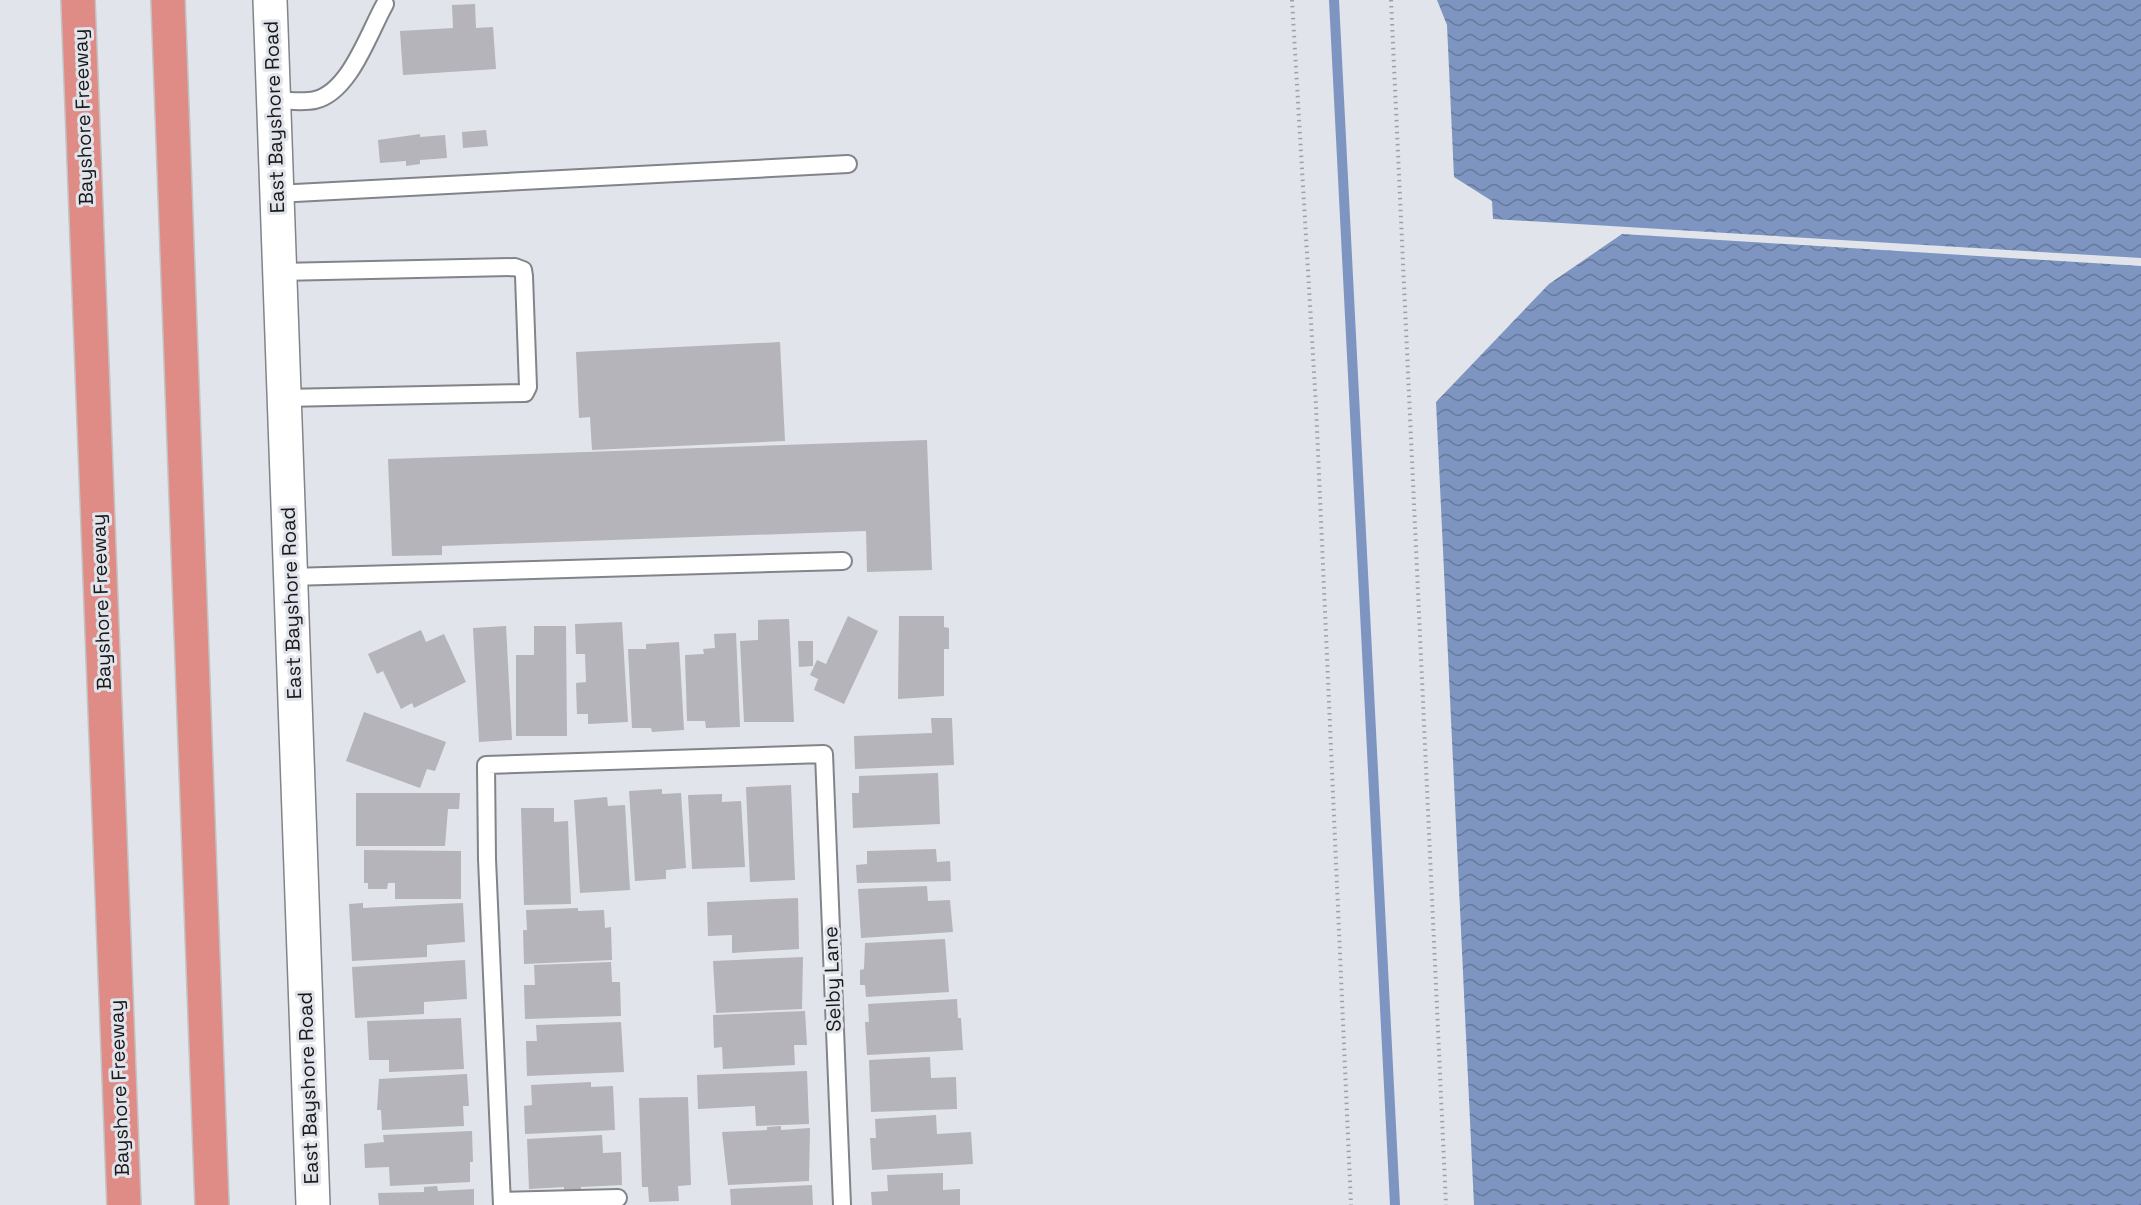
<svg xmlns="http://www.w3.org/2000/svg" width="2141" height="1205" font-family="'Space Grotesk',sans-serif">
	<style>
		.water { fill: url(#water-waves) }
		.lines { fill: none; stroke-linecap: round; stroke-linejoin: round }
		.stream { stroke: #7d95c0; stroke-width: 10 }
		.building { fill: #b4b4ba }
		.service-casing { stroke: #818489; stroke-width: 20 }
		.tertiary-casing { stroke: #818489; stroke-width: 36 }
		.motorway-casing { stroke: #c3c3c4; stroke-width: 36 }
		.path { stroke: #9ea0a5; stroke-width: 4; stroke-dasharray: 1.5 4.5; stroke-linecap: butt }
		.service { stroke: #fff; stroke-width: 16 }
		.tertiary { stroke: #fff; stroke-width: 33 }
		.motorway { stroke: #de8c85; stroke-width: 33 }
		.labels { text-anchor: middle; stroke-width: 6; stroke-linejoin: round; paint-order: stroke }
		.street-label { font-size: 20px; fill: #19191c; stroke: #e1e4ea }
	</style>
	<defs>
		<pattern id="water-waves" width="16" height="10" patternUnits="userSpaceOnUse" patternTransform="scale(1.5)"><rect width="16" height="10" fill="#7d95c0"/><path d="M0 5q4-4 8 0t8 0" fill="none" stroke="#66799b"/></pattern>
	</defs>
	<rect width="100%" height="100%" fill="#e1e4ea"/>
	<!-- water -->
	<g class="water">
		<polygon points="1437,0 2141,0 2141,258 1493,219 1492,201 1454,177 1447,25"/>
		<polygon points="1622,234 2141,266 2141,1205 1474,1205 1436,402 1549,284"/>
	</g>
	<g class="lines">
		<!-- stream -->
		<polyline class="stream" points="1334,0 1395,1205"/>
	</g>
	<!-- building -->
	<g class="building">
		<polygon points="475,4 476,28 493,27 496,69 403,75 400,31 453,28 452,5"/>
		<polygon points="486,130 488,146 463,148 462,132"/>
		<polygon points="420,134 420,137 445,135 447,158 420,160 420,164 406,166 406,161 380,163 378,140"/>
		<polygon points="780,342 785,441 592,450 590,417 579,418 576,352"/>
		<polygon points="927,440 932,570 867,572 866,531 442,546 442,555 392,556 388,459"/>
		<polygon points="848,616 878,631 844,704 814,690 818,679 810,675 817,660 826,664"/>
		<polygon points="899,616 944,616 944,627 949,628 949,649 944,649 944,696 898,699"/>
		<polygon points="789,619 794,722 744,722 740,641 758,640 758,620"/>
		<polygon points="622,622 628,722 588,724 588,714 577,714 576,683 586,682 585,654 576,654 575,624"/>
		<polygon points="506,626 512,740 479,742 473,628"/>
		<polygon points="534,626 566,626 567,736 516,736 516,655 534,655"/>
		<polygon points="421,630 426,642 444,634 466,682 414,708 412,703 401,709 383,671 377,674 368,654"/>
		<polygon points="736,633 740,727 706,728 705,721 687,721 685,655 704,654 703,649 715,648 714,634"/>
		<polygon points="798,641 813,641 813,666 799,667"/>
		<polygon points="679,642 684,730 652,732 651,728 632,728 628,649 646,649 646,644"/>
		<polygon points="364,712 446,742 435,771 427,769 420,788 346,761"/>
		<polygon points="931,718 952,718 954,765 855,769 854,736 932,733"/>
		<polygon points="938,773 940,824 853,828 852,793 859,793 859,776"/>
		<polygon points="791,785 795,880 750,882 746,787"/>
		<polygon points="662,789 662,794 681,793 686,868 666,870 666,879 635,881 629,791"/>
		<polygon points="356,793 460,793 459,809 448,809 445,846 356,846"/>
		<polygon points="722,794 722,802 741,801 745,867 692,869 688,795"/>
		<polygon points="607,797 608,806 625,805 630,890 580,893 574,800"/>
		<polygon points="521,808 554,808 554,822 568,821 571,904 524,905"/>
		<polygon points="936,849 937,862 950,861 951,881 857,883 856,865 867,864 867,851"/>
		<polygon points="364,850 461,851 461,899 395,899 395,883 388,883 387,889 368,889 368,883 364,883"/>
		<polygon points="927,886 928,901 950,900 953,932 861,938 858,889"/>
		<polygon points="798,898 799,949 732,953 732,935 708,936 707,902"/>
		<polygon points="363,903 363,908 463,903 465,942 427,945 427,957 352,961 349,904"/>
		<polygon points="578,908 578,911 604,910 605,928 611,927 612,960 524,964 523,930 527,930 526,910"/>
		<polygon points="945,939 949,992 866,997 865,985 860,985 860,970 864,969 865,943"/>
		<polygon points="803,957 802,1009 716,1013 713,961"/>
		<polygon points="465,960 467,999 424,1002 424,1014 355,1018 352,967"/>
		<polygon points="611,962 612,982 620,982 621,1016 525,1019 524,985 535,985 534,965"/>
		<polygon points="957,999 958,1018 961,1018 963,1050 867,1055 865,1022 869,1022 868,1004"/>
		<polygon points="805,1011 807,1045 794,1045 795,1065 723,1069 722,1047 714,1048 713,1015"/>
		<polygon points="461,1018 464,1069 389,1072 389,1060 369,1060 367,1021"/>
		<polygon points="621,1022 624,1072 527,1076 526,1041 537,1041 536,1025"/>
		<polygon points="930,1057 931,1078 956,1077 957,1109 871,1112 869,1060"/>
		<polygon points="807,1071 809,1124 756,1126 755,1106 698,1109 697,1075"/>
		<polygon points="467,1074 469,1106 463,1106 464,1126 382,1130 381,1110 377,1110 379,1079"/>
		<polygon points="591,1082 591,1087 613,1086 615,1130 525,1134 524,1106 532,1105 531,1085"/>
		<polygon points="688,1097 691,1185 678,1186 679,1201 649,1202 648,1187 642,1187 639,1098"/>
		<polygon points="936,1115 937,1134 971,1132 973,1164 872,1170 870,1138 876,1138 875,1119"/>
		<polygon points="781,1126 781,1130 810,1128 809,1181 728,1185 722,1132 767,1130 767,1127"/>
		<polygon points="472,1131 473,1162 470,1162 470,1182 390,1186 389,1167 365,1168 364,1144 384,1142 383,1135"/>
		<polygon points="602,1135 603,1153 621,1152 622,1185 581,1187 581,1192 564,1193 564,1187 529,1189 527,1139"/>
		<polygon points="943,1173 943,1190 960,1189 960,1205 872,1205 871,1192 888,1191 887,1175"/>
		<polygon points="812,1185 813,1205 731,1205 730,1189"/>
		<polygon points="437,1186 438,1191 474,1189 474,1205 379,1205 378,1193 424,1192 424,1187"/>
	</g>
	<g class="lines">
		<!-- service casing -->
		<g class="service-casing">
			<g id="service">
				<path d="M273,100C286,100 302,103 315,100C350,92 369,32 385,4"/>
				<polyline points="276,194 848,164"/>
				<polyline points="279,272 515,267 523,270 524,276 528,387 525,393 284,398"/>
				<polyline points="290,577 843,561"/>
				<polyline points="502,1201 618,1198"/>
				<polyline points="502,1205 487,859 486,765 824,754 842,1205"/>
			</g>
		</g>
		<!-- tertiary casing -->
		<g class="tertiary-casing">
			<polyline id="tertiary" points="270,0 313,1205"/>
		</g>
		<!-- motorway casing -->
		<g class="motorway-casing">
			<g id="motorway">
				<polyline points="78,0 124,1205"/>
				<polyline points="168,0 212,1205"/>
			</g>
		</g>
		<!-- path -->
		<g class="path">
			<polyline points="1292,0 1316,406 1351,1205"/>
			<polyline points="1391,0 1446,1205"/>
		</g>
		<!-- service -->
		<use href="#service" class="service"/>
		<!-- tertiary -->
		<use href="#tertiary" class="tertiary"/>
		<!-- motorway -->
		<use href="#motorway" class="motorway"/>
	</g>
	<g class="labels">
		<!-- street labels -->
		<g class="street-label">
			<text transform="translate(83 117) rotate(-92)" y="7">Bayshore Freeway</text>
			<text transform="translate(274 117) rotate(-92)" y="7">East Bayshore Road</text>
			<text transform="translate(101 602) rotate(-92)" y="7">Bayshore Freeway</text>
			<text transform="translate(291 603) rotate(-92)" y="7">East Bayshore Road</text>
			<text transform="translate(832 979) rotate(-92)" y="7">Selby Lane</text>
			<text transform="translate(119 1088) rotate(-92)" y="7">Bayshore Freeway</text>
			<text transform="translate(308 1088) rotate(-92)" y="7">East Bayshore Road</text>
		</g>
	</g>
</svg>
